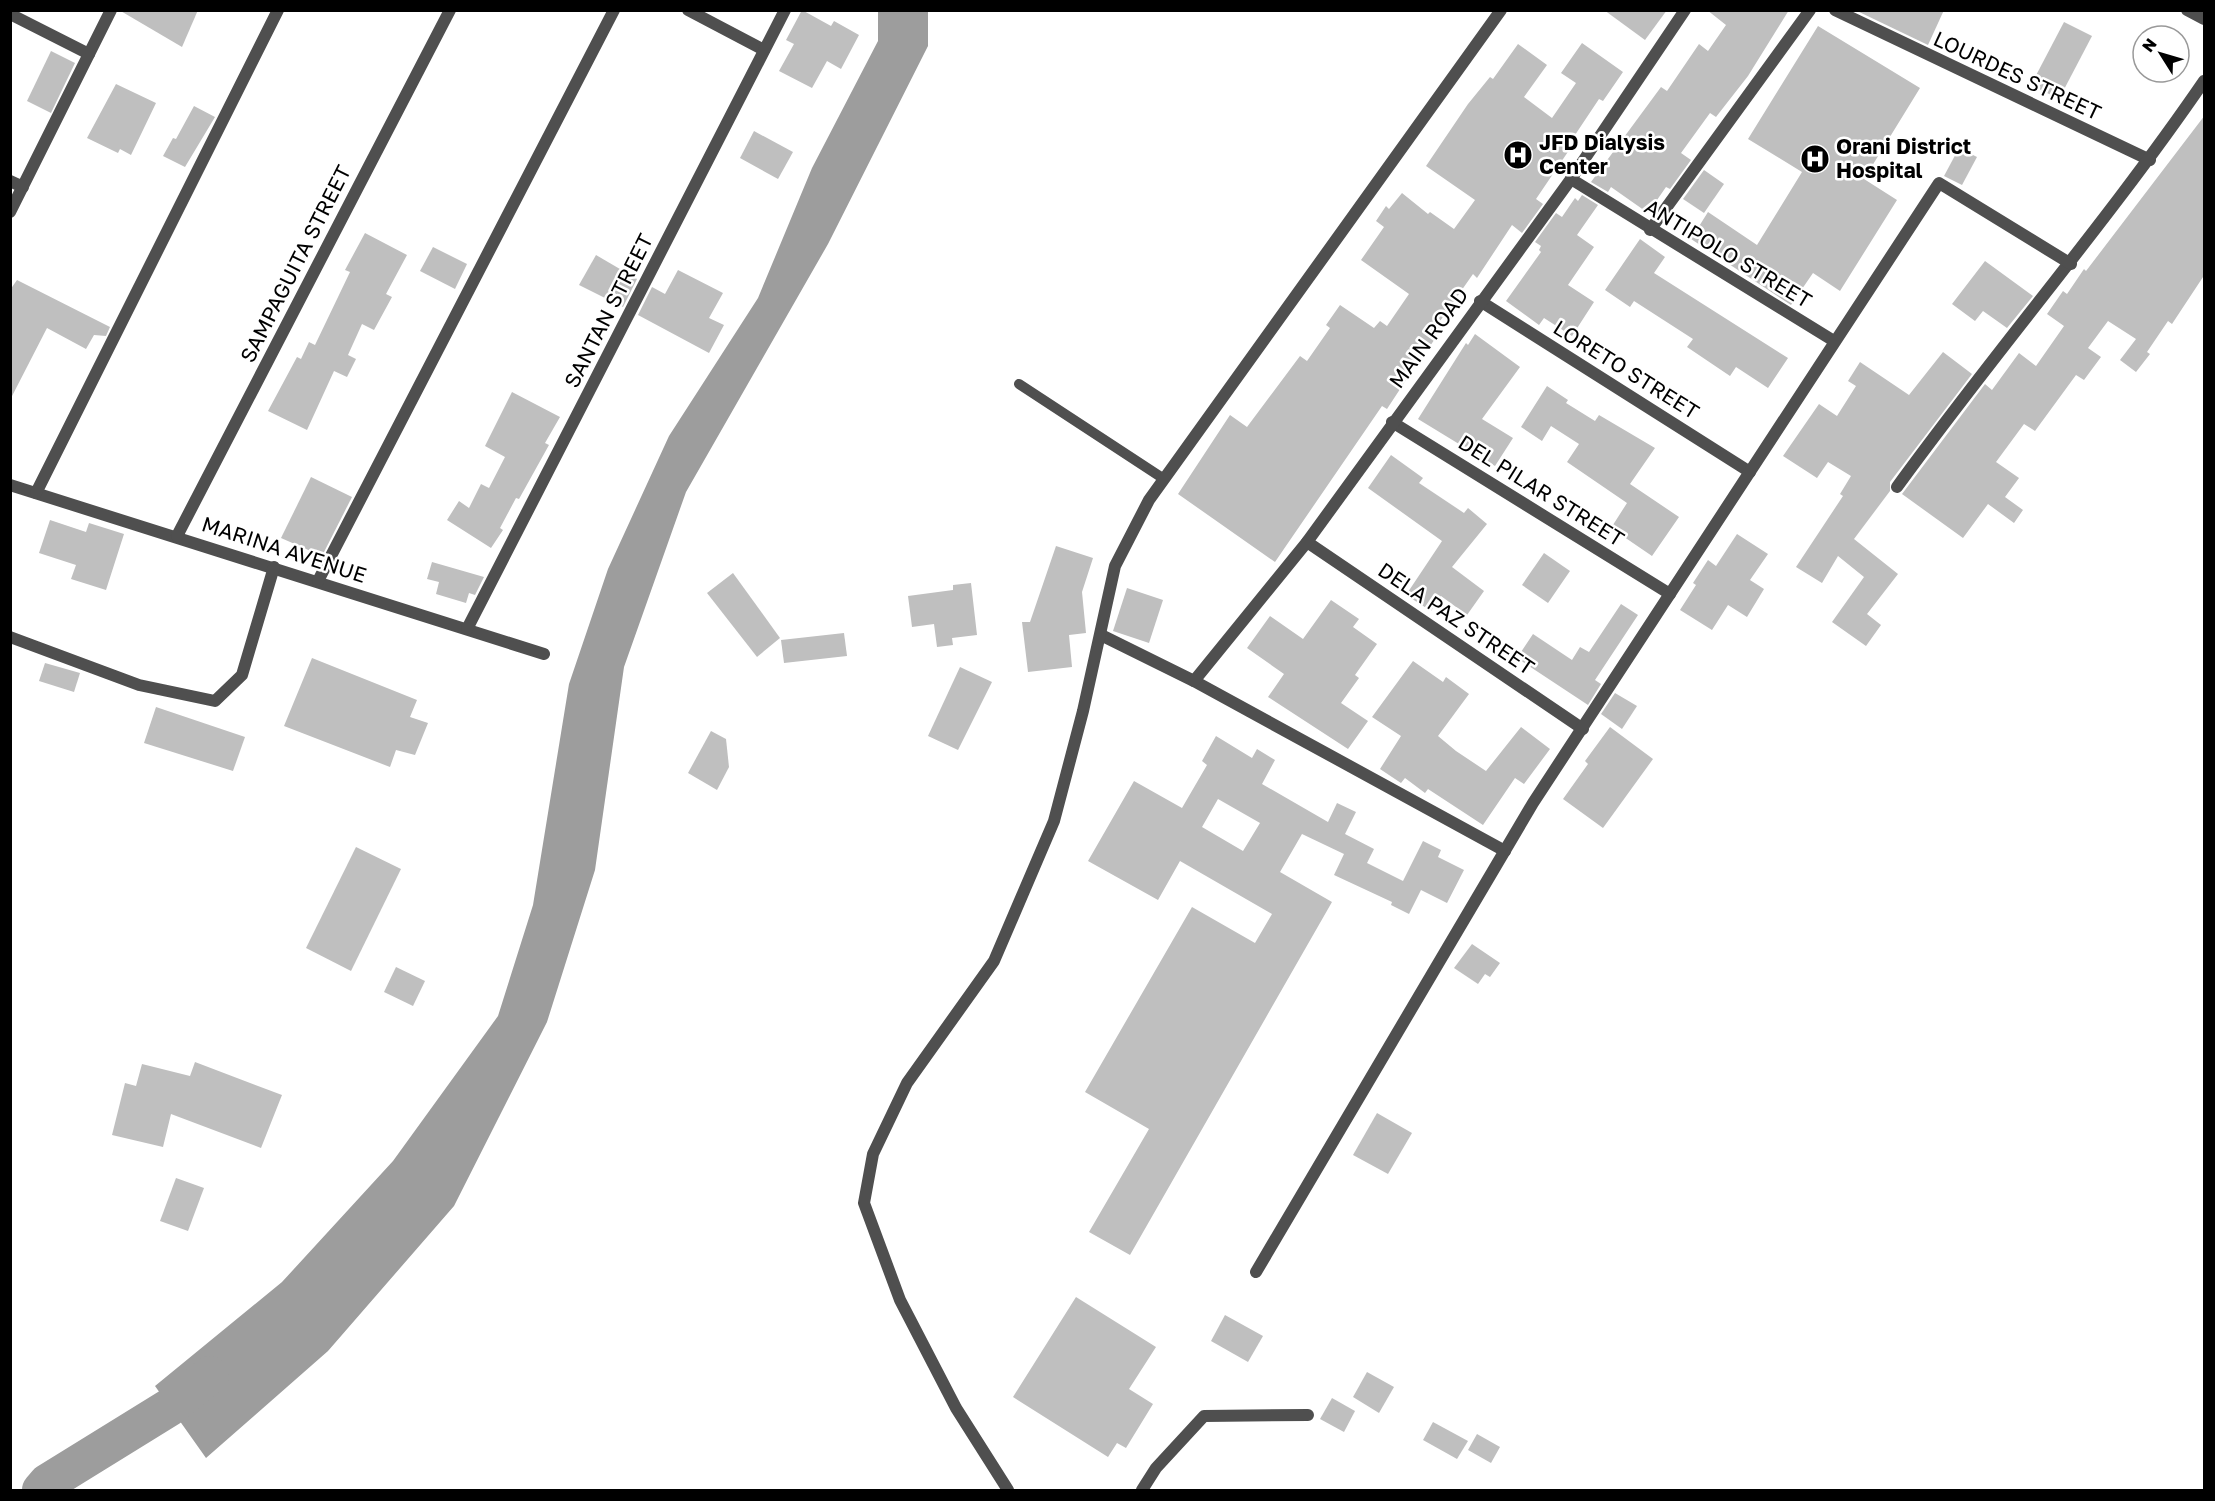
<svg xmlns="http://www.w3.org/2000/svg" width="2215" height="1501" font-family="'Golos Text',sans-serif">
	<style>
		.water { fill: #9d9d9d }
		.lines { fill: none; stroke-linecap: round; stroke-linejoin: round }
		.river { stroke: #9d9d9d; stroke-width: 38 }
		.building { fill: #bfbfbf; fill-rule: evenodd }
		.service { stroke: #4f4f4f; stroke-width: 10 }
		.minor { stroke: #4f4f4f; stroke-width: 12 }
		.tertiary { stroke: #4f4f4f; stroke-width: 12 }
		.labels { text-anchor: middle; stroke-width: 5; stroke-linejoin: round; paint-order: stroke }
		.street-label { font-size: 21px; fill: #000; stroke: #fff }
		.poi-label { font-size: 21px; font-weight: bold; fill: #000; stroke: #fff; text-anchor: start }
	</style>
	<rect width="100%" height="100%" fill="#fff"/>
	<!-- water -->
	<polygon class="water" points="878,11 928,11 928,46 828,244 686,492 624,667 595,870 547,1022 454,1206 328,1351 206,1458 155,1386 282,1282 393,1161 498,1016 533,905 569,684 608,569 669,436 758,298 812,168 878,41"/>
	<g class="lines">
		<!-- river -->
		<polyline class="river" points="41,1490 47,1483 170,1407 210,1375"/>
	</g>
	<!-- building -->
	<g class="building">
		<polygon points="119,10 198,10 182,47"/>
		<polygon points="802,10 831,26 834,21 859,35 841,69 827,61 812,88 779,71 794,44 786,40"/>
		<polygon points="1604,10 1667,10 1645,40"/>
		<polygon points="1707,10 1789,10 1748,76 1716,117 1710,113 1681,153 1691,160 1670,189 1666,187 1648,213 1611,187 1608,192 1591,182 1661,87 1667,91 1699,44 1708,51 1726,25"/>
		<polygon points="1855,10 1944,10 1928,45"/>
		<polygon points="2064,22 2092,36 2059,99 2031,85"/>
		<polygon points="1818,26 1920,88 1864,179 1897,200 1840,291 1813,273 1791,305 1691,239 1708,212 1757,245 1802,172 1748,139"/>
		<polygon points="1582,43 1623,72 1603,101 1599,99 1575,135 1578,137 1536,199 1543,204 1522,233 1512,225 1477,278 1473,274 1438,324 1443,327 1428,349 1425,346 1403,378 1406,380 1387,409 1382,406 1275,562 1178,494 1230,415 1247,427 1300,356 1307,361 1330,328 1326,325 1340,305 1374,328 1380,321 1387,326 1409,294 1361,260 1384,227 1376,221 1386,206 1389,209 1402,193 1428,214 1430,212 1454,229 1475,200 1426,166 1468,104 1490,77 1493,79 1518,44 1547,65 1524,97 1552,118 1576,83 1561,73"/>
		<polygon points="51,51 75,63 51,113 27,101"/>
		<polygon points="116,84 156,103 131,155 120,149 118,153 87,138"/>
		<polygon points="194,106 215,117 185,167 163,156 173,138 176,139"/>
		<polygon points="2205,115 2205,274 2172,324 2168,321 2147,352 2150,354 2136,372 2120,360 2136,339 2108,321 2088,348 2101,357 2084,380 2076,375 2035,431 2024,424 1996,462 2019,478 2005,497 2023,510 2014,523 1988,504 1963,538 1902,494 1985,384 1992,390 2019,353 2036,366 2064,326 2047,314 2063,291 2067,294 2084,269 2086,271"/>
		<polygon points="754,131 793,152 778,179 740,158"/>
		<polygon points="1959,148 1977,157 1962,185 1944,176"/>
		<polygon points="1704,170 1724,184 1704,213 1683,199"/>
		<polygon points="1582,195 1598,205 1577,235 1594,247 1568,285 1594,302 1572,336 1544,318 1539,325 1506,301 1541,252 1539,250 1541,246 1535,242 1556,213 1562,217 1575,198 1578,201"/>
		<polygon points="365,233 407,255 386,294 392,297 374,330 362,324 348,355 356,359 347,377 334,371 307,430 268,411 297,357 301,359 309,342 315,345 350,272 345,270"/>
		<polygon points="1640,239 1665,257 1654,273 1788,358 1768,388 1736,367 1730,376 1687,347 1693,339 1634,301 1630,307 1605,290"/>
		<polygon points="433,247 467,264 455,289 420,271"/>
		<polygon points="596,255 637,279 623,307 579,285"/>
		<polygon points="1985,261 2033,296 2007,328 1983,311 1975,321 1952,304"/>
		<polygon points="678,270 723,293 709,318 724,325 709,353 638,315 652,287 665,294"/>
		<polygon points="17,280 110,327 106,336 94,335 86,349 47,328 10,400 10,290"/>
		<polygon points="1475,334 1520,367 1482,419 1513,438 1495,466 1418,419 1466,343 1468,345"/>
		<polygon points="1943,352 1972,374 1890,482 1890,491 1854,539 1898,574 1867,614 1881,625 1866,646 1832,622 1864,577 1838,556 1822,583 1796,567 1843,496 1840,494 1851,476 1828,462 1817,478 1783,456 1819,404 1837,416 1856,386 1848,381 1860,362 1909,395"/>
		<polygon points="1547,386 1568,400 1566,403 1595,421 1599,415 1655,448 1630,484 1679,517 1652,556 1611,528 1627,503 1567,462 1579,444 1551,426 1542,441 1521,427"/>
		<polygon points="512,392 560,417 545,443 549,445 519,499 516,498 500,528 503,530 491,548 447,520 459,501 469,508 481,484 489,488 505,457 485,446"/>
		<polygon points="1391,455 1423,478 1419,483 1464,513 1468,508 1487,524 1452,567 1484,591 1467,615 1441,596 1431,611 1406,595 1442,541 1368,488"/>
		<polygon points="311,477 352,497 322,556 281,538"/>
		<polygon points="50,520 86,532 89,523 124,534 106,590 71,579 76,565 39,553"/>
		<polygon points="1737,534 1768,554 1750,580 1764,589 1747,617 1728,605 1712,630 1680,610 1696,585 1693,583 1708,560 1716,566"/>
		<polygon points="1056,546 1093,558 1082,592 1086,633 1069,635 1072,667 1028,672 1022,622 1030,622"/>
		<polygon points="1544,553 1570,571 1548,603 1522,585"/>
		<polygon points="432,562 484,577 475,595 469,593 466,603 436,594 439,582 427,579"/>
		<polygon points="733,573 780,638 757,657 707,593"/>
		<polygon points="971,583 977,635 952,638 953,645 937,647 934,624 912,627 908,596 953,590 953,585"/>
		<polygon points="1127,588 1163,600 1149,643 1113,631"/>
		<polygon points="1331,600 1359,619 1353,627 1377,644 1355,675 1359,678 1341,703 1368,721 1348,749 1268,697 1284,674 1247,648 1270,616 1303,639"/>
		<polygon points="1621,604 1638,615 1595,680 1601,684 1588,705 1517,658 1533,634 1572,660 1580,647 1589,652"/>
		<polygon points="844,633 847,656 784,663 781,640"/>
		<polygon points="312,658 417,700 410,717 428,723 415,755 396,750 390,767 284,726"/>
		<polygon points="1413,661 1443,682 1446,677 1469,694 1438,736 1456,751 1486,771 1521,727 1550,749 1524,784 1515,778 1483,825 1428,789 1425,793 1405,778 1401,783 1380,769 1401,736 1372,717"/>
		<polygon points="45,663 80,673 74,692 39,681"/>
		<polygon points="960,667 992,682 958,750 928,736"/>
		<polygon points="1615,693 1637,706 1622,729 1601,714"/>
		<polygon points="156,707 245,737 233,771 144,743"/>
		<polygon points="1610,727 1653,759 1603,828 1563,799 1588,764 1585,761"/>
		<polygon points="711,731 726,739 729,767 717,790 688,773"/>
		<path d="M1216,736L1252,758L1257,749L1275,760L1262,784L1328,822L1337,803L1356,812L1345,834L1374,849L1367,863L1403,881L1423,841L1441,850L1438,857L1464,870L1447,903L1421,890L1409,914L1391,905L1392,902L1334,875L1344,854L1302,834L1280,872L1332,902L1130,1255L1089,1232L1149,1129L1085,1092L1192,907L1255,943L1272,914L1180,861L1158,900L1088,861L1134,781L1182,808L1207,765L1202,761ZM1218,799L1260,823L1243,851L1202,827Z"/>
		<polygon points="356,847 401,869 351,971 306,948"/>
		<polygon points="1472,944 1500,963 1490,977 1485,974 1478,984 1454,968"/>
		<polygon points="396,967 425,981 413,1006 384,992"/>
		<polygon points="195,1062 282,1095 261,1148 171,1114 163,1147 112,1135 125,1083 136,1086 142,1064 190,1076"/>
		<polygon points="1377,1113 1412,1133 1388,1174 1353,1155"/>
		<polygon points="176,1178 204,1188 188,1231 160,1221"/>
		<polygon points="1076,1297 1156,1347 1129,1389 1153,1404 1126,1448 1117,1443 1108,1457 1013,1397"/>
		<polygon points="1225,1315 1263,1336 1248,1362 1211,1341"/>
		<polygon points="1367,1372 1394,1387 1379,1413 1353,1397"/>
		<polygon points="1332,1398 1355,1411 1344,1432 1320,1419"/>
		<polygon points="1433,1422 1468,1441 1457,1459 1423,1440"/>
		<polygon points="1477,1434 1500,1447 1491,1463 1468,1450"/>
	</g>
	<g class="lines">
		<!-- service -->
		<polyline class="service" points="1019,384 1164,479"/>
		<!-- minor -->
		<g class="minor">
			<polyline points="688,10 764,50"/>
			<polyline points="1835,10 2150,160"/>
			<polyline points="2187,10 2204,19"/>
			<polyline points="10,14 89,54"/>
			<polyline points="1571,179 1834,341"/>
			<polyline points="10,181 23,187"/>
			<polyline points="10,212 111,10"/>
			<polyline points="1650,230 1810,10"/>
			<polyline points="1480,301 1750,472"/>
			<polyline points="1392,422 1670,594"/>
			<polyline points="10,485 544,654"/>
			<path d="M1897,487C1997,349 2108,221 2204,81"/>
			<polyline points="36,493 278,10"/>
			<polyline points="177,536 450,10"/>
			<polyline points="1307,542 1583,729"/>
			<polyline points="318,581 614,10"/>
			<polyline points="467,629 785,10"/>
			<polyline points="1101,635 1194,681 1505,851"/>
			<polyline points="10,637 139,685 215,701 242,675 274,567"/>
			<polyline points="1194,681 1307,542 1571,179 1685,10"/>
			<polyline points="1256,1272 1533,803 1939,183 2071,264"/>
			<polyline points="1142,1490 1156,1468 1204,1416 1308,1415"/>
		</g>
		<!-- tertiary -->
		<polyline class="tertiary" points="1008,1490 956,1408 900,1300 864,1203 873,1154 907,1083 994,961 1054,821 1083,711 1115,566 1149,500 1501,10"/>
	</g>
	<!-- icons -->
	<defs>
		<g id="hospital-disc" transform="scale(1.5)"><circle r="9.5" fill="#000" stroke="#fff"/><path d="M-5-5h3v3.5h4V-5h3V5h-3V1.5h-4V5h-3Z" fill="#fff"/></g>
	</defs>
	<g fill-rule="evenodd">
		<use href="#hospital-disc" x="1518" y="155"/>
		<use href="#hospital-disc" x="1815" y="159"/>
	</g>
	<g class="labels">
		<!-- street labels -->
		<g class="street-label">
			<text transform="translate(2017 76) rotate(25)" y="7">LOURDES STREET</text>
			<text transform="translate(1728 254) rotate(31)" y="7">ANTIPOLO STREET</text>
			<text transform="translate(296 264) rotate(-63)" y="7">SAMPAGUITA STREET</text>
			<text transform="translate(609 311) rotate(-63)" y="7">SANTAN STREET</text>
			<text transform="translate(1429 338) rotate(-54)" y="7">MAIN ROAD</text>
			<text transform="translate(1626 370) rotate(32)" y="7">LORETO STREET</text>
			<text transform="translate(1541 491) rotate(32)" y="7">DEL PILAR STREET</text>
			<text transform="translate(284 550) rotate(18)" y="7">MARINA AVENUE</text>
			<text transform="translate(1456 619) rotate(34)" y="7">DELA PAZ STREET</text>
		</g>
		<!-- poi labels -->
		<g class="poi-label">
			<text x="1539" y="150">JFD Dialysis<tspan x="1539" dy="24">Center</tspan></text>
			<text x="1836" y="154">Orani District<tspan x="1836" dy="24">Hospital</tspan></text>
		</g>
	</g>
	<!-- border -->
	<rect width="2215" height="1501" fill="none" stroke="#000000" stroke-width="24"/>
	<!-- north arrow -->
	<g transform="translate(2161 54) rotate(307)"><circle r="28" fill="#ffffff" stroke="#999999" stroke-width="1.5"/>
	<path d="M0-4.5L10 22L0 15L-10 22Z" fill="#000000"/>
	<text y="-9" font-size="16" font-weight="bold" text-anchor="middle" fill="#000000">N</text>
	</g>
</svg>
